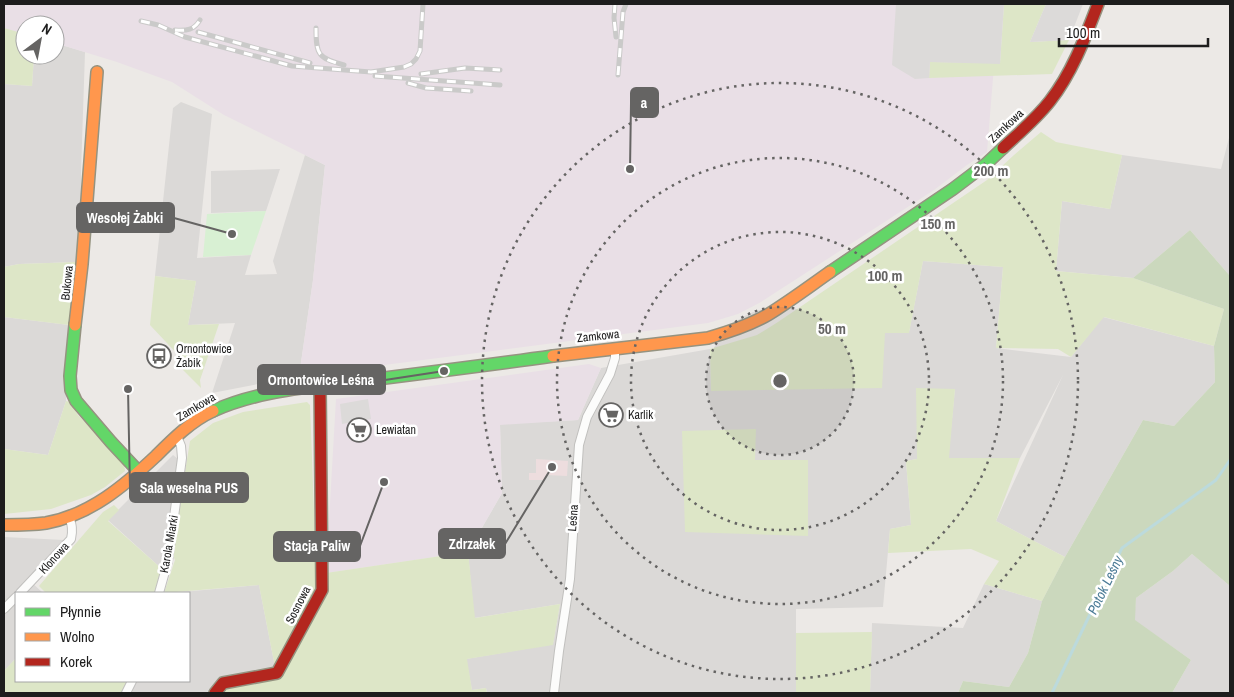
<svg xmlns="http://www.w3.org/2000/svg" width="1234" height="697" font-family="'Archivo Narrow',sans-serif">
	<style>
		.residential { fill: #dbd9d7 }
		.commercial { fill: #edddde }
		.industrial { fill: #e9dfe6 }
		.grass { fill: #dde6c7 }
		.forest { fill: #cbd8bd }
		.park { fill: #d8f0d3 }
		.parking { fill: #dcdad9 }
		.lines { fill: none; stroke-linecap: round; stroke-linejoin: round }
		.stream { stroke: #bcdadc; stroke-width: 3 }
		.street-casing { stroke: #c1c0be; stroke-width: 10 }
		.fast-casing { stroke: #959380; stroke-width: 14 }
		.slow-casing { stroke: #959380; stroke-width: 14 }
		.jam-casing { stroke: #959380; stroke-width: 14 }
		.street { stroke: #fcfcfb; stroke-width: 8 }
		.fast { stroke: #63d668; stroke-width: 11 }
		.slow { stroke: #ff974d; stroke-width: 11 }
		.jam { stroke: #b3261e; stroke-width: 11 }
		.rail-casing { stroke: #cacac9; stroke-width: 5 }
		.rail { stroke: #fff; stroke-width: 3; stroke-dasharray: 9; stroke-linecap: butt }
		.ring { fill: none; stroke: #656463; stroke-width: 2.5; stroke-dasharray: 2.5 5 }
		.labels { text-anchor: middle; stroke-width: 5; stroke-linejoin: round; paint-order: stroke }
		.street-label { font-size: 12px; fill: #1d1d1d; stroke: #fff }
		.poi-label { font-size: 12px; fill: #1d1d1d; stroke: #fff; text-anchor: start }
		.water-label { font-size: 14px; font-style: italic; fill: #4b7b96; stroke: #fff }
		.centre { fill: #656463; stroke: #fff; stroke-width: 2.5 }
		.ring-label { font-size: 15px; text-anchor: middle; font-weight: bold; fill: #656463; stroke: #fff; stroke-width: 5; stroke-linejoin: round; paint-order: stroke }
		.leader { fill: none; stroke: #656463; stroke-width: 2 }
		.callout-dot { fill: #656463; stroke: #fff; stroke-width: 2 }
		.callout { fill: #656463; stroke: #656463; stroke-width: 2 }
		.callout-label { font-size: 14px; text-anchor: middle; font-weight: bold; fill: #fff }
	</style>
	<rect width="100%" height="100%" fill="#ece9e6"/>
	<!-- residential -->
	<g class="residential">
		<polygon points="55,43 85,52 81,172 81,220 77,262 19,264 4,267 4,84 32,86 34,55 55,55"/>
		<polygon points="181,102 212,114 197,258 251,255 245,275 277,274 273,261 305,155 325,165 313,280 299,376 212,393 235,323 188,325 196,281 155,276 173,108"/>
		<polygon points="1230,134 1230,276 1190,230 1133,278 1056,271 1062,201 1110,209 1122,155 1221,169"/>
		<polygon points="280,169 266,211 211,213 211,171"/>
		<polygon points="923,261 1003,267 996,348 1071,357 1103,317 1214,346 1215,382 1174,426 1143,420 1065,557 996,521 1063,375 1020,458 948,459 955,389 917,459 906,461 911,525 890,529 883,607 796,609 796,693 487,693 486,688 472,690 466,659 553,644 560,604 474,618 468,552 502,493 500,424 578,420 601,368 710,349 711,391 885,332 909,332"/>
		<polygon points="4,317 69,325 66,401 48,455 4,449"/>
		<polygon points="173,455 178,459 171,522 162,569 108,520"/>
		<polygon points="4,537 64,540 31,582 43,593 16,593 16,658 4,671"/>
		<polygon points="1192,554 1230,586 1230,693 1172,693 1191,660 1134,620 1136,598 1173,571"/>
		<polygon points="984,584 1042,601 1028,653 1009,687 963,681 958,693 870,693 872,623 963,628"/>
		<polygon points="259,585 275,667 218,679 209,693 132,693 136,681 189,681 189,593 171,593"/>
	</g>
	<!-- commercial -->
	<polygon class="commercial" points="536,459 568,461 567,476 546,475 545,480 529,480 529,473 536,473"/>
	<!-- industrial -->
	<g class="industrial">
		<polygon points="4,4 999,4 987,152 967,165 934,190 761,302 738,314 708,323 299,376 313,280 325,165 224,115 172,82 117,62 55,43 55,25 25,25 25,35 4,28"/>
		<polygon points="589,364 601,368 578,420 500,425 502,493 468,552 326,573 336,399"/>
	</g>
	<!-- grass -->
	<g class="grass">
		<polygon points="1004,4 1046,4 1030,42 1069,40 1052,74 929,78 930,62 1000,63"/>
		<polygon points="4,28 25,34 25,55 34,55 32,86 4,84"/>
		<polygon points="1041,132 1056,142 1122,155 1110,209 1062,201 1056,271 1133,278 1224,309 1214,346 1104,317 1071,357 1058,349 996,348 1003,267 923,261 909,333 885,333 882,388 711,391 710,349 757,335 778,322 987,180 1014,155"/>
		<polygon points="77,262 69,325 4,317 4,267 19,264"/>
		<polygon points="155,276 196,281 188,325 219,324 200,380 201,388 182,369 182,359 150,325"/>
		<polygon points="916,388 955,389 949,458 1020,458 996,521 1065,557 1042,601 984,584 999,561 971,549 888,553 890,529 911,525 906,461 917,459"/>
		<polygon points="66,401 70,402 78,415 124,462 125,471 105,487 91,495 51,509 4,514 4,449 48,455"/>
		<polygon points="307,402 310,405 317,590 275,667 259,585 164,593 175,560 172,553 190,441 213,423 243,412"/>
		<polygon points="756,429 755,460 808,460 808,536 685,532 682,431"/>
		<polygon points="114,505 119,510 108,521 162,569 155,593 46,593 39,586 103,512"/>
		<polygon points="468,552 475,618 560,604 553,645 467,659 472,690 486,688 487,693 221,693 226,687 279,677 327,593 326,573"/>
		<polygon points="872,632 870,693 796,693 796,633"/>
		<polygon points="16,658 16,681 129,681 124,693 4,693 4,671"/>
	</g>
	<!-- forest -->
	<polygon class="forest" points="1190,230 1230,276 1230,586 1192,554 1173,571 1136,598 1135,620 1191,660 1172,693 958,693 963,681 1009,687 1028,653 1042,601 1065,557 1143,420 1174,426 1215,382 1214,346 1224,309 1133,278"/>
	<!-- park -->
	<polygon class="park" points="266,211 251,255 203,257 207,214"/>
	<!-- parking -->
	<g class="parking">
		<polygon points="896,4 1004,4 1000,64 930,62 929,78 915,79 892,65"/>
		<polygon points="1046,4 1083,4 1069,40 1030,42"/>
		<polygon points="368,399 371,419 342,424 340,404"/>
	</g>
	<g class="lines">
		<!-- stream -->
		<polyline class="stream" points="1052,693 1122,548 1216,480 1230,460"/>
		<!-- street casing -->
		<g class="street-casing">
			<g id="street">
				<path d="M20,593L71,539C73,530 72,525 69,516"/>
				<polyline points="159,593 168,561 182,458 181,446 177,436"/>
				<polyline points="4,609 16,597"/>
				<polyline points="126,693 132,681"/>
				<polyline points="554,693 559,651 570,579 579,445 587,417 610,374 615,358 615,349"/>
			</g>
		</g>
		<!-- fast casing -->
		<g class="fast-casing">
			<g id="fast">
				<polyline points="830,272 953,189 986,164 1003,148"/>
				<polyline points="75,325 70,376 71,390 76,401 111,442 139,472"/>
				<path d="M213,411C259,390 312,387 361,381C425,373 489,365 553,356"/>
			</g>
		</g>
		<!-- slow casing -->
		<g class="slow-casing">
			<g id="slow">
				<polyline points="75,325 82,264 97,72"/>
				<path d="M553,356L708,338C729,332 751,325 769,314C790,301 810,286 830,272"/>
				<path d="M4,525C18,525 32,525 46,523C90,515 124,486 156,456C173,439 191,421 213,411"/>
			</g>
		</g>
		<!-- jam casing -->
		<g class="jam-casing">
			<g id="jam">
				<path d="M1003,148C1019,133 1036,119 1050,101C1072,73 1085,38 1098,4"/>
				<polyline points="215,693 223,683 277,673 322,590 320,386"/>
			</g>
		</g>
		<!-- street -->
		<use href="#street" class="street"/>
		<!-- fast -->
		<use href="#fast" class="fast"/>
		<!-- slow -->
		<use href="#slow" class="slow"/>
		<!-- jam -->
		<use href="#jam" class="jam"/>
		<!-- rail casing -->
		<g class="rail-casing">
			<g id="rail">
				<polyline points="615,4 614,18 616,37"/>
				<polyline points="141,21 158,25 185,37 292,66 371,72 404,67 411,64 416,59 420,51 423,4"/>
				<path d="M316,28C316,55 318,58 344,65"/>
				<path d="M175,30C187,31 194,30 200,20"/>
				<polyline points="198,32 310,63"/>
				<polyline points="421,74 465,68 500,70"/>
				<polyline points="618,75 623,12 626,4"/>
				<polyline points="375,76 500,85"/>
				<polyline points="408,83 426,88 471,91"/>
			</g>
		</g>
		<!-- rail -->
		<use href="#rail" class="rail"/>
	</g>
	<!-- distance rings -->
	<circle cx="780" cy="381" r="74" fill="#656463" fill-opacity=".12"/>
	<g class="ring">
		<circle cx="780" cy="381" r="74"/>
		<circle cx="780" cy="381" r="149"/>
		<circle cx="780" cy="381" r="223"/>
		<circle cx="780" cy="381" r="298"/>
	</g>
	<!-- icons -->
	<defs>
		<g id="bus-ring" transform="scale(1.25)"><circle r="9.5" fill="#fff" stroke="#656463" stroke-width="1.5"/><path d="M-5-6H5V4H4V6H2V4H-2V6H-4V4H-5ZM-3.5-4V0h7V-4ZM-3.5 1.2v1.5H-2V1.2ZM2 1.2v1.5H3.5V1.2Z" fill="#656463"/></g>
		<g id="supermarket-ring" transform="scale(1.25)"><circle r="9.5" fill="#fff" stroke="#656463" stroke-width="1.5"/><path d="M-6-5.5h2.5l.6 2H6L4.5 2H-2.5L-4.4-4H-6ZM-1.5 3.2a1.3 1.3 0 1 0 .1 0ZM3 3.2a1.3 1.3 0 1 0 .1 0Z" fill="#656463"/></g>
	</defs>
	<g fill-rule="evenodd">
		<use href="#bus-ring" x="159" y="356"/>
		<use href="#supermarket-ring" x="611" y="415"/>
		<use href="#supermarket-ring" x="359" y="430"/>
	</g>
	<g class="labels">
		<!-- street labels -->
		<g class="street-label">
			<text transform="translate(1006 126) rotate(-43)" y="4">Zamkowa</text>
			<text transform="translate(67 283) rotate(-84)" y="4">Bukowa</text>
			<text transform="translate(598 336) rotate(-6)" y="4">Zamkowa</text>
			<text transform="translate(196 407) rotate(-31)" y="4">Zamkowa</text>
			<text transform="translate(573 518) rotate(-86)" y="4">Leśna</text>
			<text transform="translate(169 544) rotate(-80)" y="4">Karola Miarki</text>
			<text transform="translate(54 558) rotate(-48)" y="4">Klonowa</text>
			<text transform="translate(298 605) rotate(-63)" y="4">Sosnowa</text>
		</g>
		<!-- poi labels -->
		<g class="poi-label">
			<text x="176" y="353">Ornontowice<tspan x="176" dy="14">Żabik</tspan></text>
			<text x="628" y="419">Karlik</text>
			<text x="376" y="434">Lewiatan</text>
		</g>
		<!-- water labels -->
		<g class="water-label">
			<text transform="translate(1105 585) rotate(-64)" y="5">Potok Leśny</text>
		</g>
	</g>
	<circle cx="780" cy="381" r="8" class="centre"/>
	<g class="ring-label">
		<text x="991" y="176">200 m</text>
		<text x="938" y="229">150 m</text>
		<text x="885" y="281">100 m</text>
		<text x="832" y="334">50 m</text>
	</g>
	<!-- callouts -->
	<path class="leader" d="M630 169L631 103M232 234L174 218M444 371L385 380M128 389L130 488M552 467L505 544M384 482L360 546"/>
	<g class="callout-dot">
		<circle cx="630" cy="169" r="5"/>
		<circle cx="232" cy="234" r="5"/>
		<circle cx="444" cy="371" r="5"/>
		<circle cx="128" cy="389" r="5"/>
		<circle cx="552" cy="467" r="5"/>
		<circle cx="384" cy="482" r="5"/>
	</g>
	<g class="callout">
		<rect x="631" y="88" width="27" height="29" rx="5"/>
		<rect x="77" y="203" width="97" height="29" rx="5"/>
		<rect x="258" y="365" width="127" height="29" rx="5"/>
		<rect x="130" y="473" width="118" height="29" rx="5"/>
		<rect x="439" y="529" width="66" height="29" rx="5"/>
		<rect x="274" y="532" width="86" height="29" rx="5"/>
	</g>
	<g class="callout-label">
		<text x="644" y="108">a</text>
		<text x="125" y="223">Wesołej Żabki</text>
		<text x="321" y="385">Ornontowice Leśna</text>
		<text x="189" y="493">Sala weselna PUS</text>
		<text x="472" y="549">Zdrzałek</text>
		<text x="317" y="551">Stacja Paliw</text>
	</g>
	<!-- border -->
	<rect width="1234" height="697" fill="none" stroke="#1d1d1d" stroke-width="10"/>
	<!-- legend -->
	<rect x="15" y="592" width="175" height="90" fill="#ffffff" stroke="#a5a5a5"/>
	<rect x="25" y="608" width="25" height="8" fill="#63d668" stroke="#a5a5a5"/>
	<text x="60" y="617" font-size="15" fill="#1d1d1d">Płynnie</text>
	<rect x="25" y="633" width="25" height="8" fill="#ff974d" stroke="#a5a5a5"/>
	<text x="60" y="642" font-size="15" fill="#1d1d1d">Wolno</text>
	<rect x="25" y="658" width="25" height="8" fill="#b3261e" stroke="#a5a5a5"/>
	<text x="60" y="667" font-size="15" fill="#1d1d1d">Korek</text>
	<!-- north arrow -->
	<g transform="translate(40 40) rotate(32)"><circle r="24" fill="#ffffff" stroke="#a5a5a5"/>
	<path d="M0-4L9 19L0 12L-9 19Z" fill="#656463"/>
	<text y="-8" font-size="14" font-weight="bold" text-anchor="middle" fill="#1d1d1d">N</text>
	</g>
	<!-- scale -->
	<path d="M1059 38v8h149v-8" fill="none" stroke="#1d1d1d" stroke-width="2.5"/>
	<text x="1066" y="38" font-size="15" fill="#1d1d1d" stroke="#ffffff" stroke-width="4" paint-order="stroke">100 m</text>
</svg>
